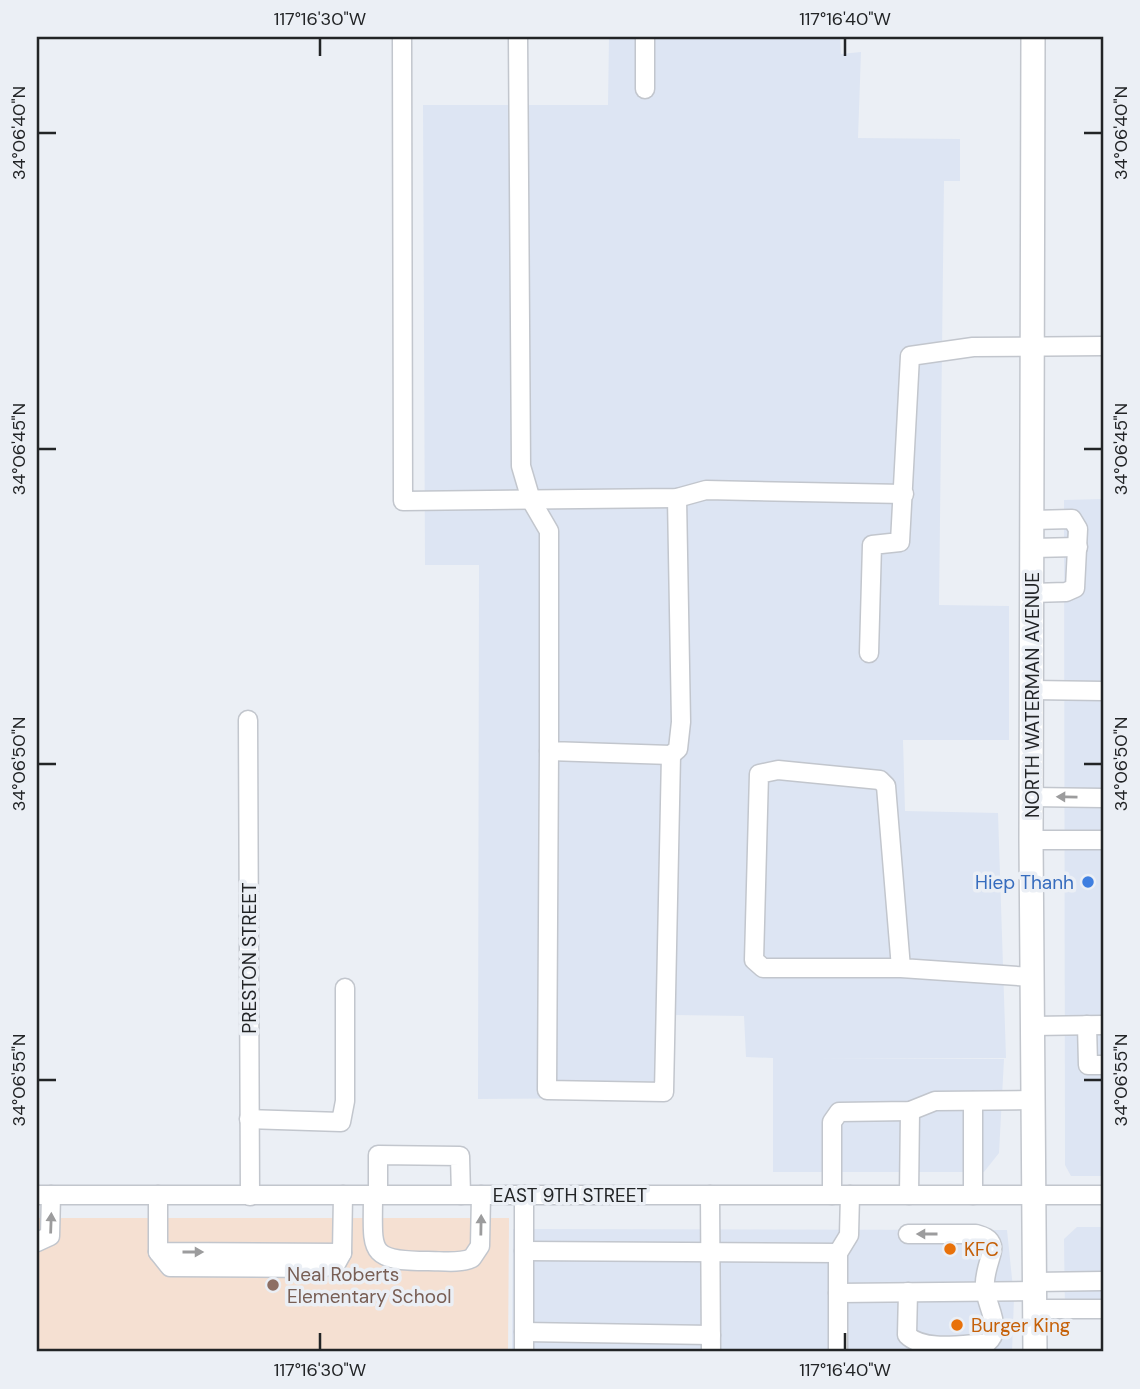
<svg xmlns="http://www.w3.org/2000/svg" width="1140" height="1389" font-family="'DM Sans',sans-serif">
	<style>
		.built { fill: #dde5f3 }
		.education { fill: #f5e0d2 }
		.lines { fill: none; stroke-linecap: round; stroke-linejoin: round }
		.minor-casing { stroke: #c2c6cd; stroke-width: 21 }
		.major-casing { stroke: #c2c6cd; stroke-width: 26 }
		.minor { stroke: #fff; stroke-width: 18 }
		.major { stroke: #fff; stroke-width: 23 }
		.oneway { fill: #9c9c9d }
		.ticks { fill: none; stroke: #222426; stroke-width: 2.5 }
		.shop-dot { fill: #3f7fe0; stroke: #ebeff5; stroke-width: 2.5 }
		.food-dot { fill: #e8710a; stroke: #ebeff5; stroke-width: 2.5 }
		.education-dot { fill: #8d6e63; stroke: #ebeff5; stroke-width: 2.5 }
		.labels { text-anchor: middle; stroke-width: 7; stroke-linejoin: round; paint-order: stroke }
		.street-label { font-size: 19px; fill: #222426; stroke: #ebeff5 }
		.shop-label { font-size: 19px; fill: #366cbe; stroke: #ebeff5; text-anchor: end }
		.food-label { font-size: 19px; fill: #c56008; stroke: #ebeff5; text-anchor: start }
		.education-label { font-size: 19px; fill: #785e54; stroke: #ebeff5; text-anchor: start }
		.neatline { fill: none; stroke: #222426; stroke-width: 2.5 }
		.ticks-label { font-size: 18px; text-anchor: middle; fill: #222426 }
	</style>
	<rect width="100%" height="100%" fill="#ebeff5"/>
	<!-- built -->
	<g class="built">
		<polygon points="609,37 840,37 841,54 861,52 858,138 960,139 960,181 944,181 939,605 1009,606 1009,740 903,740 905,811 998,813 1006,1058 817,1058 1004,1059 999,1153 984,1172 773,1172 773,1058 746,1057 744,1016 674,1015 671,1098 478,1099 479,565 425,565 423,105 608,105"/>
		<polygon points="1103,499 1103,1176 1071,1176 1065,1165 1064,500"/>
		<polygon points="1077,1227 1103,1227 1103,1315 1065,1315 1064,1239"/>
		<polygon points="513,1229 1007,1230 1014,1298 1012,1352 512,1352"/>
	</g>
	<!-- education -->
	<polygon class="education" points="37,1218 509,1218 508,1352 37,1352"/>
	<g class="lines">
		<!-- minor casing -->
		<g class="minor-casing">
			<g id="minor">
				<polyline points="402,37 403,501 677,498 706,490 904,494"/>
				<polyline points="518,37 521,466 531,500 549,531 549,751 671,755 678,749 681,722 677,498"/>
				<polyline points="645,89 645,37"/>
				<polyline points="1032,548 1078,547"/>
				<polyline points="1032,593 1066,592 1075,588 1078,529 1072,519 1032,520"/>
				<polyline points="869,653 872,545 900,542 910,356 973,347 1103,346"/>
				<polyline points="1032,690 1103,691"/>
				<polyline points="248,720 250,1196"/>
				<polyline points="549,751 547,1090 664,1092 671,755"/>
				<polyline points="1031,797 1103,798"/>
				<polyline points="1031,840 1103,840"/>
				<polyline points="901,968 886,786 880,780 778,770 759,774 754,960 763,968 901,968 1032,977"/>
				<polyline points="1087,1025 1088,1065 1103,1065"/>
				<polyline points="1032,1026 1103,1025"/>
				<polyline points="249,1119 341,1122 345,1101 345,988"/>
				<polyline points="37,1195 1103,1195"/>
				<polyline points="158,1195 158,1252 342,1253 343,1195"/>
				<path d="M373,1195C373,1251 366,1261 428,1261C442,1261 459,1264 472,1258L480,1246L481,1195"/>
				<polyline points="378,1195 378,1155 460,1156 461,1195"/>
				<polyline points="524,1195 524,1352"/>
				<polyline points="710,1195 711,1352"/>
				<polyline points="832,1195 832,1122 839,1112 910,1111 935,1101 1033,1100"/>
				<polyline points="909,1195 910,1111"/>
				<polyline points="973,1195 973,1101"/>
				<path d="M908,1234H976C983,1236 990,1238 992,1246C994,1253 983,1272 985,1288C986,1306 1004,1329 987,1343C964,1344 924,1352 907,1335L908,1292"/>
				<polyline points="37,1242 50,1236 51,1195"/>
				<polyline points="524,1251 838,1253"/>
				<polyline points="158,1252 170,1267 321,1268 336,1264 342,1253"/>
				<polyline points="1035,1282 1103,1281"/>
				<polyline points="838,1293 1035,1291"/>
				<polyline points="1035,1309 1103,1309"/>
				<polyline points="524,1332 711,1335"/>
				<polyline points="838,1352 838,1253 849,1235 850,1195"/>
			</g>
		</g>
		<!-- major casing -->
		<g class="major-casing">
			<polyline id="major" points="1033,37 1031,840 1035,1352"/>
		</g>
		<!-- minor -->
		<use href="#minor" class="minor"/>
		<!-- major -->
		<use href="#major" class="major"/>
	</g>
	<!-- one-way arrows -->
	<defs><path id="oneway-solid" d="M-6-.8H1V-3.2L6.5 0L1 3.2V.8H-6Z" transform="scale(1.75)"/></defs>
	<g class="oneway">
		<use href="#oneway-solid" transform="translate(1067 797) rotate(-179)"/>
		<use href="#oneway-solid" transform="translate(51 1223) rotate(-88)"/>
		<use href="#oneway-solid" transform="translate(481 1225) rotate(-89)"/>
		<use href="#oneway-solid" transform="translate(927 1234) rotate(-180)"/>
		<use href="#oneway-solid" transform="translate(193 1252)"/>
	</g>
	<!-- ticks -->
	<path class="ticks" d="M320,38V56M845,38V56M38,133H56M1084,133H1102M38,449H56M1084,449H1102M38,764H56M1084,764H1102M38,1080H56M1084,1080H1102M320,1333V1350M845,1333V1350"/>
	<!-- markers -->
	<circle class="shop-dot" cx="1088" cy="882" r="7"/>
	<g class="food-dot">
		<circle cx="950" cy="1249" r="7"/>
		<circle cx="957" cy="1325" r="7"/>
	</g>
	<circle class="education-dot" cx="273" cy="1285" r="7"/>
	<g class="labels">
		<!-- street labels -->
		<g class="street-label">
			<text transform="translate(1032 695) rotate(-90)" y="7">NORTH WATERMAN AVENUE</text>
			<text transform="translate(249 958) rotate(-90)" y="7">PRESTON STREET</text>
			<text x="570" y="1202">EAST 9TH STREET</text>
		</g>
		<!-- shop labels -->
		<g class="shop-label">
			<text x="1074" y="889">Hiep Thanh</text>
		</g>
		<!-- food labels -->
		<g class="food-label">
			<text x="964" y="1256">KFC</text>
			<text x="971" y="1332">Burger King</text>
		</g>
		<!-- education labels -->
		<g class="education-label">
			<text x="287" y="1281">Neal Roberts<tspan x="287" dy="22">Elementary School</tspan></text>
		</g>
	</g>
	<!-- border -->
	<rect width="1140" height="1389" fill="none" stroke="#ebeff5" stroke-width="77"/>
	<rect x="38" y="38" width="1064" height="1312" class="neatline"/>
	<g class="ticks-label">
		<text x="320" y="25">117°16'30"W</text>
		<text x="845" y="25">117°16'40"W</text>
		<text transform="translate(1121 133) rotate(-90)" y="6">34°06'40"N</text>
		<text transform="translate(19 133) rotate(-90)" y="6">34°06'40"N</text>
		<text transform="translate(1121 449) rotate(-90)" y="6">34°06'45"N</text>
		<text transform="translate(19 449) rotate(-90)" y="6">34°06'45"N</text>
		<text transform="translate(1121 764) rotate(-90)" y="6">34°06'50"N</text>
		<text transform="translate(19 764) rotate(-90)" y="6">34°06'50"N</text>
		<text transform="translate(1121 1080) rotate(-90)" y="6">34°06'55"N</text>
		<text transform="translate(19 1080) rotate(-90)" y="6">34°06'55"N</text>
		<text x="320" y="1376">117°16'30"W</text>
		<text x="845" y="1376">117°16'40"W</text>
	</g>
</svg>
